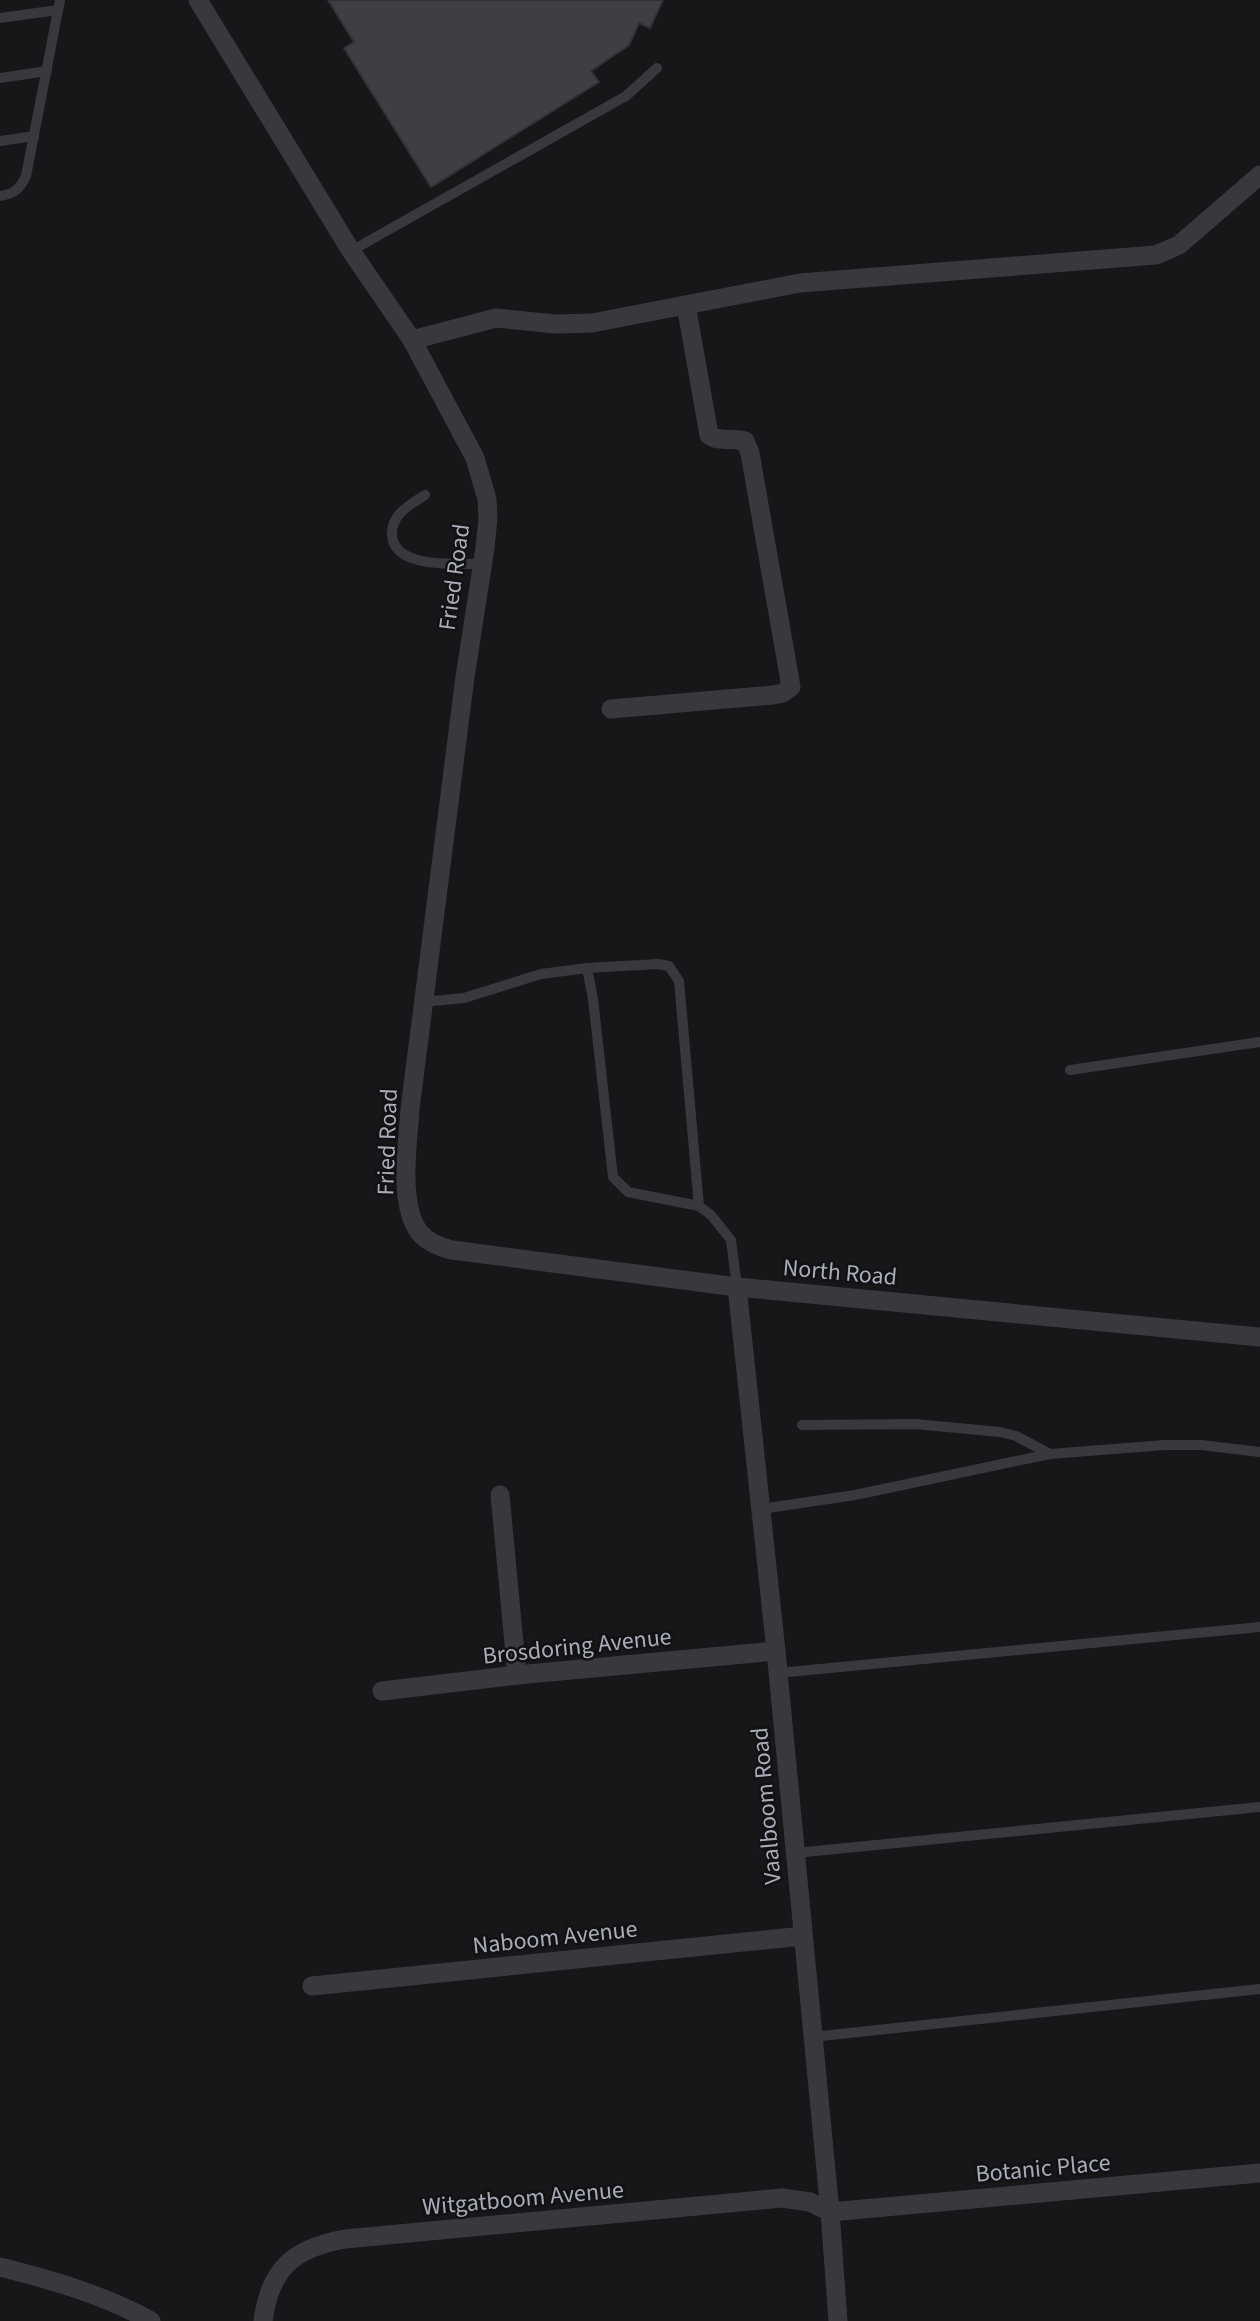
<svg xmlns="http://www.w3.org/2000/svg" width="1260" height="2321" font-family="'Source Sans 3',sans-serif">
	<style>
		.building { fill: #3e3f43; stroke: #323135; stroke-width: 2 }
		.lines { fill: none; stroke-linecap: round; stroke-linejoin: round }
		.lane { stroke: #38383e; stroke-width: 10 }
		.street { stroke: #38383e; stroke-width: 19 }
		.labels { text-anchor: middle; stroke-width: 5; stroke-linejoin: round; paint-order: stroke }
		.street-label { font-size: 24px; fill: #a9acb9; stroke: #121214 }
	</style>
	<rect width="100%" height="100%" fill="#171719"/>
	<!-- building -->
	<polygon class="building" points="328,0 663,0 650,28 639,23 629,45 591,71 599,82 431,187 344,48 354,42"/>
	<g class="lines">
		<!-- lane -->
		<g class="lane">
			<polyline points="0,18 58,10"/>
			<polyline points="0,78 47,71"/>
			<polyline points="0,141 34,136"/>
			<path d="M0,196C14,194 20,189 26,176L60,0"/>
			<polyline points="351,251 626,96 657,68"/>
			<path d="M425,495C410,505 391,514 392,535C394,570 458,563 482,564"/>
			<polyline points="587,968 658,964 669,966 679,981 699,1206"/>
			<polyline points="423,1002 464,998 541,974 587,968 593,999 613,1177 628,1192 699,1206 711,1215 731,1240 737,1287"/>
			<polyline points="1070,1070 1260,1042"/>
			<polyline points="802,1425 915,1424 1000,1432 1016,1436 1050,1454"/>
			<polyline points="761,1509 855,1495 1050,1454 1165,1445 1201,1445 1260,1452"/>
			<polyline points="778,1673 1260,1627"/>
			<polyline points="795,1853 1260,1807"/>
			<polyline points="812,2037 1260,1989"/>
		</g>
		<!-- street -->
		<g class="street">
			<path d="M198,0L351,251L412,340L475,458L487,499L488,518L485,548L465,677L410,1109C408,1143 398,1203 419,1232C427,1242 440,1247 452,1250L737,1287L1260,1337"/>
			<polyline points="412,340 496,318 555,324 592,323 800,283 1156,255 1179,245 1260,175"/>
			<path d="M611,709L773,695L783,693L791,687L750,453L745,441C733,438 717,442 709,435L686,305"/>
			<polyline points="737,1287 776,1651 830,2212 838,2321"/>
			<polyline points="500,1495 517,1675"/>
			<polyline points="382,1691 517,1675 776,1651"/>
			<polyline points="312,1986 803,1936"/>
			<polyline points="830,2212 1260,2173"/>
			<path d="M0,2267C52,2280 104,2295 151,2321"/>
			<path d="M263,2321C270,2268 294,2248 345,2239L782,2198L810,2202L830,2212"/>
		</g>
	</g>
	<g class="labels">
		<!-- street labels -->
		<g class="street-label">
			<text transform="translate(454 577) rotate(-82)" y="8">Fried Road</text>
			<text transform="translate(387 1142) rotate(-88)" y="8">Fried Road</text>
			<text transform="translate(840 1272) rotate(5)" y="8">North Road</text>
			<text transform="translate(577 1646) rotate(-6)" y="8">Brosdoring Avenue</text>
			<text transform="translate(766 1806) rotate(-95)" y="8">Vaalboom Road</text>
			<text transform="translate(555 1937) rotate(-6)" y="8">Naboom Avenue</text>
			<text transform="translate(1043 2168) rotate(-5)" y="8">Botanic Place</text>
			<text transform="translate(523 2198) rotate(-5)" y="8">Witgatboom Avenue</text>
		</g>
	</g>
</svg>
